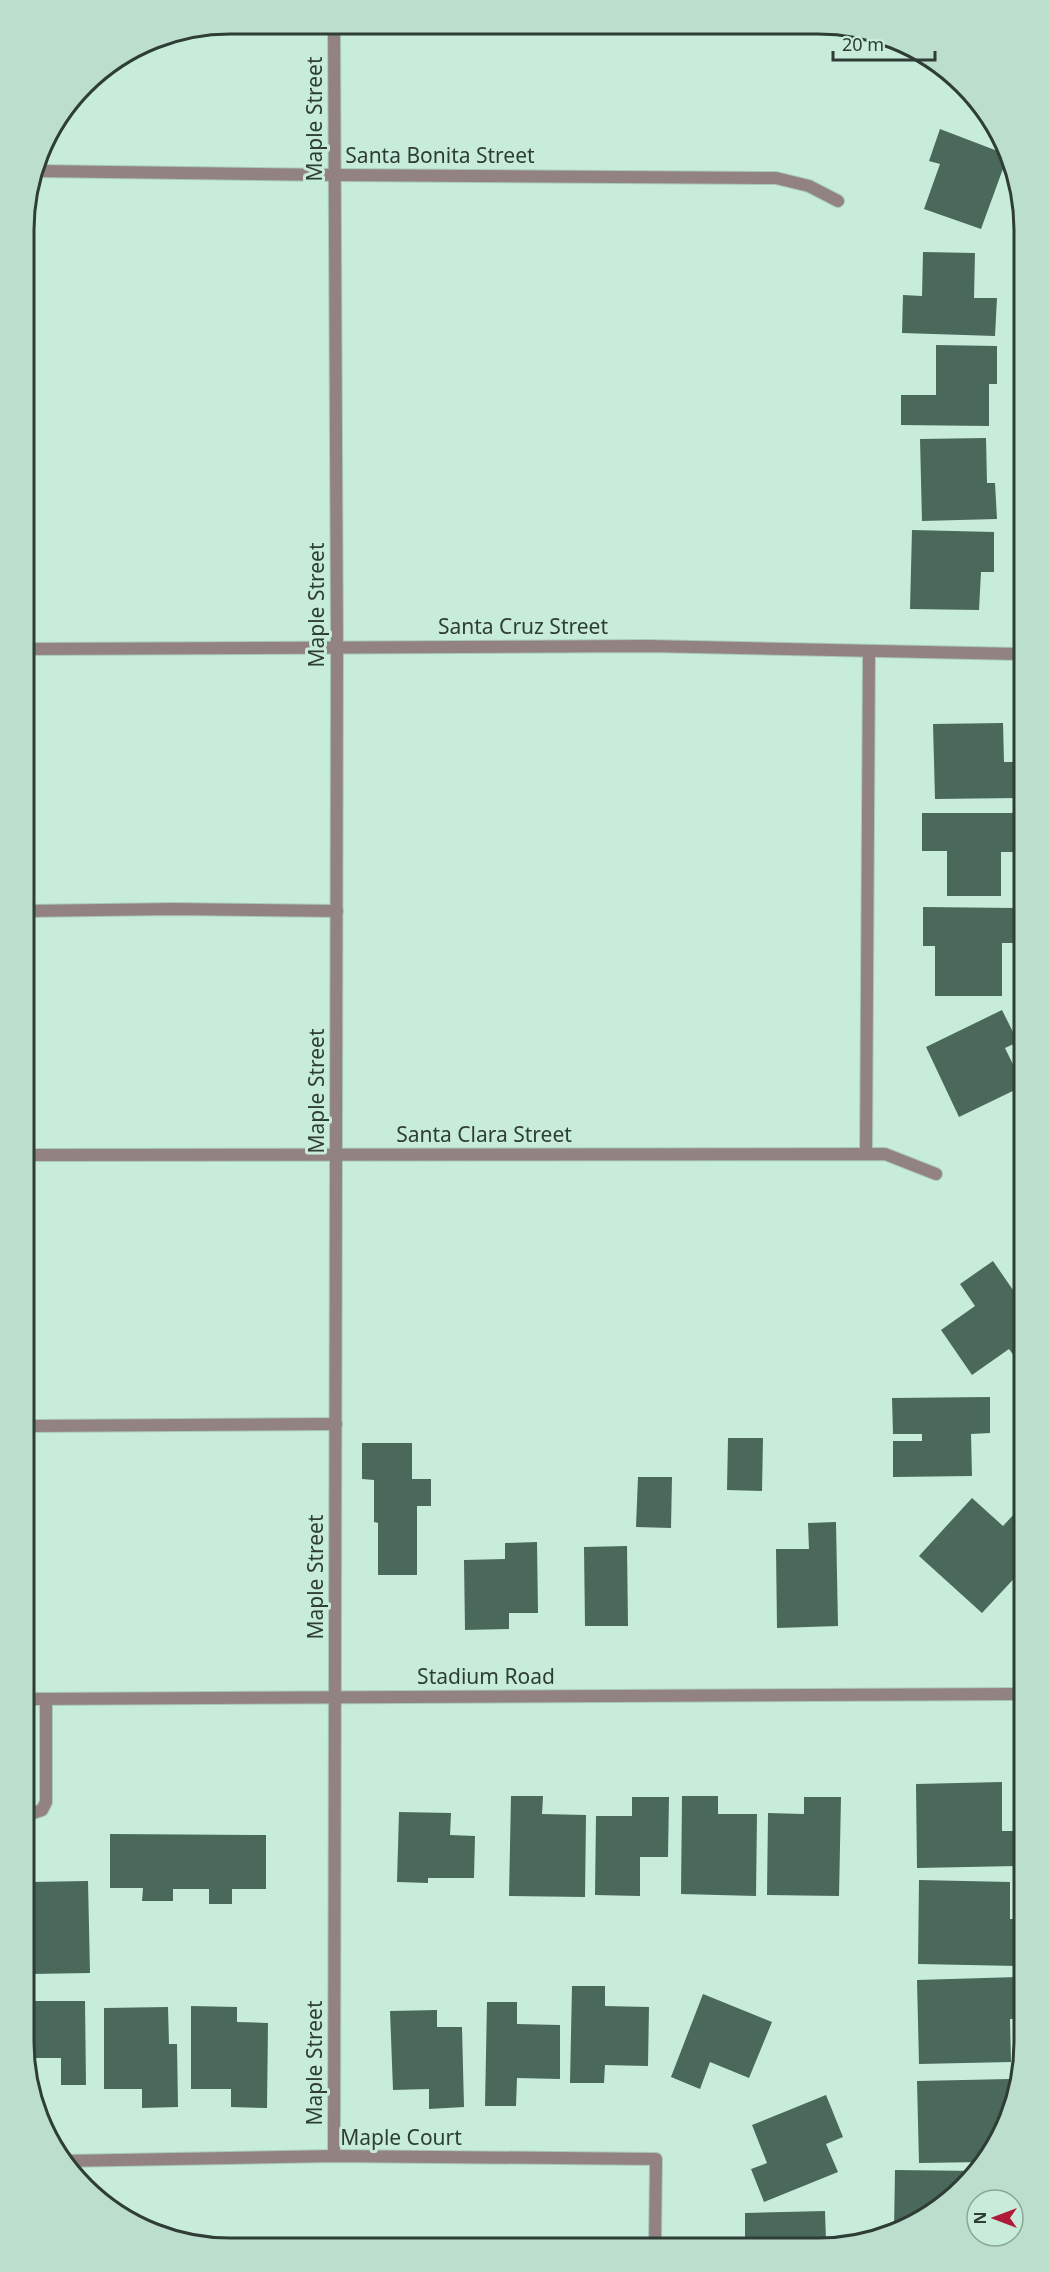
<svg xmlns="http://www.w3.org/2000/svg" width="1049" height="2272" font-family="'Noto Sans',sans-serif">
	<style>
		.building { fill: #4a695a }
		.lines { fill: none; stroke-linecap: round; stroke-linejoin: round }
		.service-casing { stroke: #a9c9b9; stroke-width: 14 }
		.minor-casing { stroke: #a9c9b9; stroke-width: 14 }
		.service { stroke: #938282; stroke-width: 12 }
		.minor { stroke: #938282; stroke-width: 12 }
		.labels { text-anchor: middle; stroke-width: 6; stroke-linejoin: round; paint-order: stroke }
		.street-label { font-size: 21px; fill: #2e3d35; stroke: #c8ecda }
		.rim { fill: none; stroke: #2e3d35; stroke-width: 3 }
	</style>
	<rect width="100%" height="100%" fill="#c8ecda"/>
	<!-- building -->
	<g class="building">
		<polygon points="940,129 1008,155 981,229 924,209 940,164 929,161"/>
		<polygon points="923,252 975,253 974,298 997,298 995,336 902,333 903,295 922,296"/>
		<polygon points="936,345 997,346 997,384 989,384 989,426 901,425 901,395 936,395"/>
		<polygon points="986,438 987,483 995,483 997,519 922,521 920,439"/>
		<polygon points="912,530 994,532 994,572 981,572 979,610 910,609"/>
		<polygon points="1003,723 1004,762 1018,762 1019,798 935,799 933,724"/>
		<polygon points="922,813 1019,813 1019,852 1001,852 1001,896 947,896 947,851 922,851"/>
		<polygon points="923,907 1017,908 1017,943 1002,943 1002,996 935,996 935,946 923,946"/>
		<polygon points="1002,1010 1018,1042 1005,1048 1021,1081 1021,1087 959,1117 926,1047"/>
		<polygon points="993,1261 1022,1303 1022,1361 1019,1363 1009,1349 972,1375 941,1330 975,1306 960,1284"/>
		<polygon points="990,1397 990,1433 971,1434 972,1476 893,1477 893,1441 922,1441 922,1434 893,1434 892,1398"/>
		<polygon points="728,1438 763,1438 762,1491 727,1490"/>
		<polygon points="362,1443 412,1443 412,1479 431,1479 431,1506 417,1506 417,1575 378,1575 378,1523 374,1522 374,1480 362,1479"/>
		<polygon points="638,1477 672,1477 671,1528 636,1527"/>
		<polygon points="972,1498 1003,1526 1015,1513 1023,1520 1023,1569 982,1613 919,1556"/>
		<polygon points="836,1522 838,1626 777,1628 776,1549 809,1549 808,1523"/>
		<polygon points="537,1542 538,1613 509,1613 509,1629 465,1630 464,1560 505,1559 505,1543"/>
		<polygon points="627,1546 628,1626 585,1626 584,1547"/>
		<polygon points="1002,1782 1002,1831 1016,1831 1017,1866 917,1868 916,1784"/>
		<polygon points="511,1796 543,1796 542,1814 586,1815 585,1897 509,1896"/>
		<polygon points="682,1796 718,1796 718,1814 757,1814 756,1896 681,1894"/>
		<polygon points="632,1797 669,1797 668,1857 640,1857 640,1896 595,1895 596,1816 632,1816"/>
		<polygon points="804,1797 841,1797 839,1896 767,1895 768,1813 804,1814"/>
		<polygon points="399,1812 451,1813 450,1835 475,1836 474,1878 428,1878 428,1883 397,1882"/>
		<polygon points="110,1834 266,1835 266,1889 232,1889 232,1904 209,1904 209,1889 173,1889 173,1901 142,1901 143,1888 110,1888"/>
		<polygon points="919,1880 1010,1882 1010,1919 1019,1919 1019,1966 918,1964"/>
		<polygon points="88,1881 90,1973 31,1974 30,1882"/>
		<polygon points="1019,1977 1020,2019 1010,2019 1011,2062 919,2064 917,1980"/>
		<polygon points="572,1986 605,1986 605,2006 649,2007 648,2066 605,2065 604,2083 570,2083"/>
		<polygon points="703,1994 772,2022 749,2078 710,2062 700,2089 671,2077"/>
		<polygon points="31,2001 85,2001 86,2085 61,2085 61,2058 31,2058"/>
		<polygon points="487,2002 517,2002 517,2024 560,2025 560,2079 517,2078 516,2106 485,2106"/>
		<polygon points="191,2006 237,2007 237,2022 268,2023 267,2108 231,2107 231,2089 191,2089"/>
		<polygon points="168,2007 169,2044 177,2044 178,2107 142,2108 142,2089 104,2089 104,2008"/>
		<polygon points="437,2010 437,2027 462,2027 464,2107 429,2109 429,2089 393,2090 390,2011"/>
		<polygon points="1010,2079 1009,2120 985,2162 919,2163 917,2081"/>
		<polygon points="826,2095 843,2137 826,2144 838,2172 764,2202 751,2169 767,2163 752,2125"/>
		<polygon points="895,2170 979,2171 933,2213 894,2231"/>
		<polygon points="825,2211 826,2241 745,2241 745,2213"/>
	</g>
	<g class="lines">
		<!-- service casing -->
		<g class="service-casing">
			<g id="service">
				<polyline points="27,911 173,909 337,911"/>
				<polyline points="866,1154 869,651"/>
				<polyline points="29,1426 336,1424"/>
				<polyline points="30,1814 42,1810 46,1802 46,1699"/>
			</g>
		</g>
		<!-- minor casing -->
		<g class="minor-casing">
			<g id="minor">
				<polyline points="334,25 337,648 334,2156"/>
				<polyline points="37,171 334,175 776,178 809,186 838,201"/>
				<polyline points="26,649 648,646 1020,654"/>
				<polyline points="28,1155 885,1154 936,1174"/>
				<polyline points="30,1699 1023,1694"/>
				<polyline points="63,2161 334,2156 656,2159 655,2242"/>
			</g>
		</g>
		<!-- service -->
		<use href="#service" class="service"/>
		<!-- minor -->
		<use href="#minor" class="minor"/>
	</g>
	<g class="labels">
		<!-- street labels -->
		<g class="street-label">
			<text transform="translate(315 119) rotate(-90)" y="7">Maple Street</text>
			<text x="440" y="163">Santa Bonita Street</text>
			<text transform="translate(317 605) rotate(-90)" y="7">Maple Street</text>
			<text x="523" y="634">Santa Cruz Street</text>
			<text transform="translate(317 1091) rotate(-90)" y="7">Maple Street</text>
			<text x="484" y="1142">Santa Clara Street</text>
			<text transform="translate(316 1577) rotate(-90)" y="7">Maple Street</text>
			<text x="486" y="1684">Stadium Road</text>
			<text transform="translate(315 2063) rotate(-90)" y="7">Maple Street</text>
			<text x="401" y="2145">Maple Court</text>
		</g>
	</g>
	<!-- crop -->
	<path d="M0 0H1049V2272H0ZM230 34H818A196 196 0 0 1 1014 230V2042A196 196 0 0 1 818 2238H230A196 196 0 0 1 34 2042V230A196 196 0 0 1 230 34Z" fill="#bcdecd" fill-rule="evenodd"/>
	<path class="rim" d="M230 34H818A196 196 0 0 1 1014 230V2042A196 196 0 0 1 818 2238H230A196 196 0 0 1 34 2042V230A196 196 0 0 1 230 34Z"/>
	<!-- north arrow -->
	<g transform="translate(995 2218) rotate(270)"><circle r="28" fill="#c8ecda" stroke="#8aa698" stroke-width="1.5"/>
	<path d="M0-4.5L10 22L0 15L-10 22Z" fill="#af1b37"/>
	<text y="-9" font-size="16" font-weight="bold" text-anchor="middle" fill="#2e3d35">N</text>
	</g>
	<!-- scale -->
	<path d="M833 51v9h102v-9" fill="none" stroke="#2e3d35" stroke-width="3"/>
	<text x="842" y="51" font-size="18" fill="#2e3d35" stroke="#c8ecda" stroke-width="4.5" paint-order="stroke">20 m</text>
</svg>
